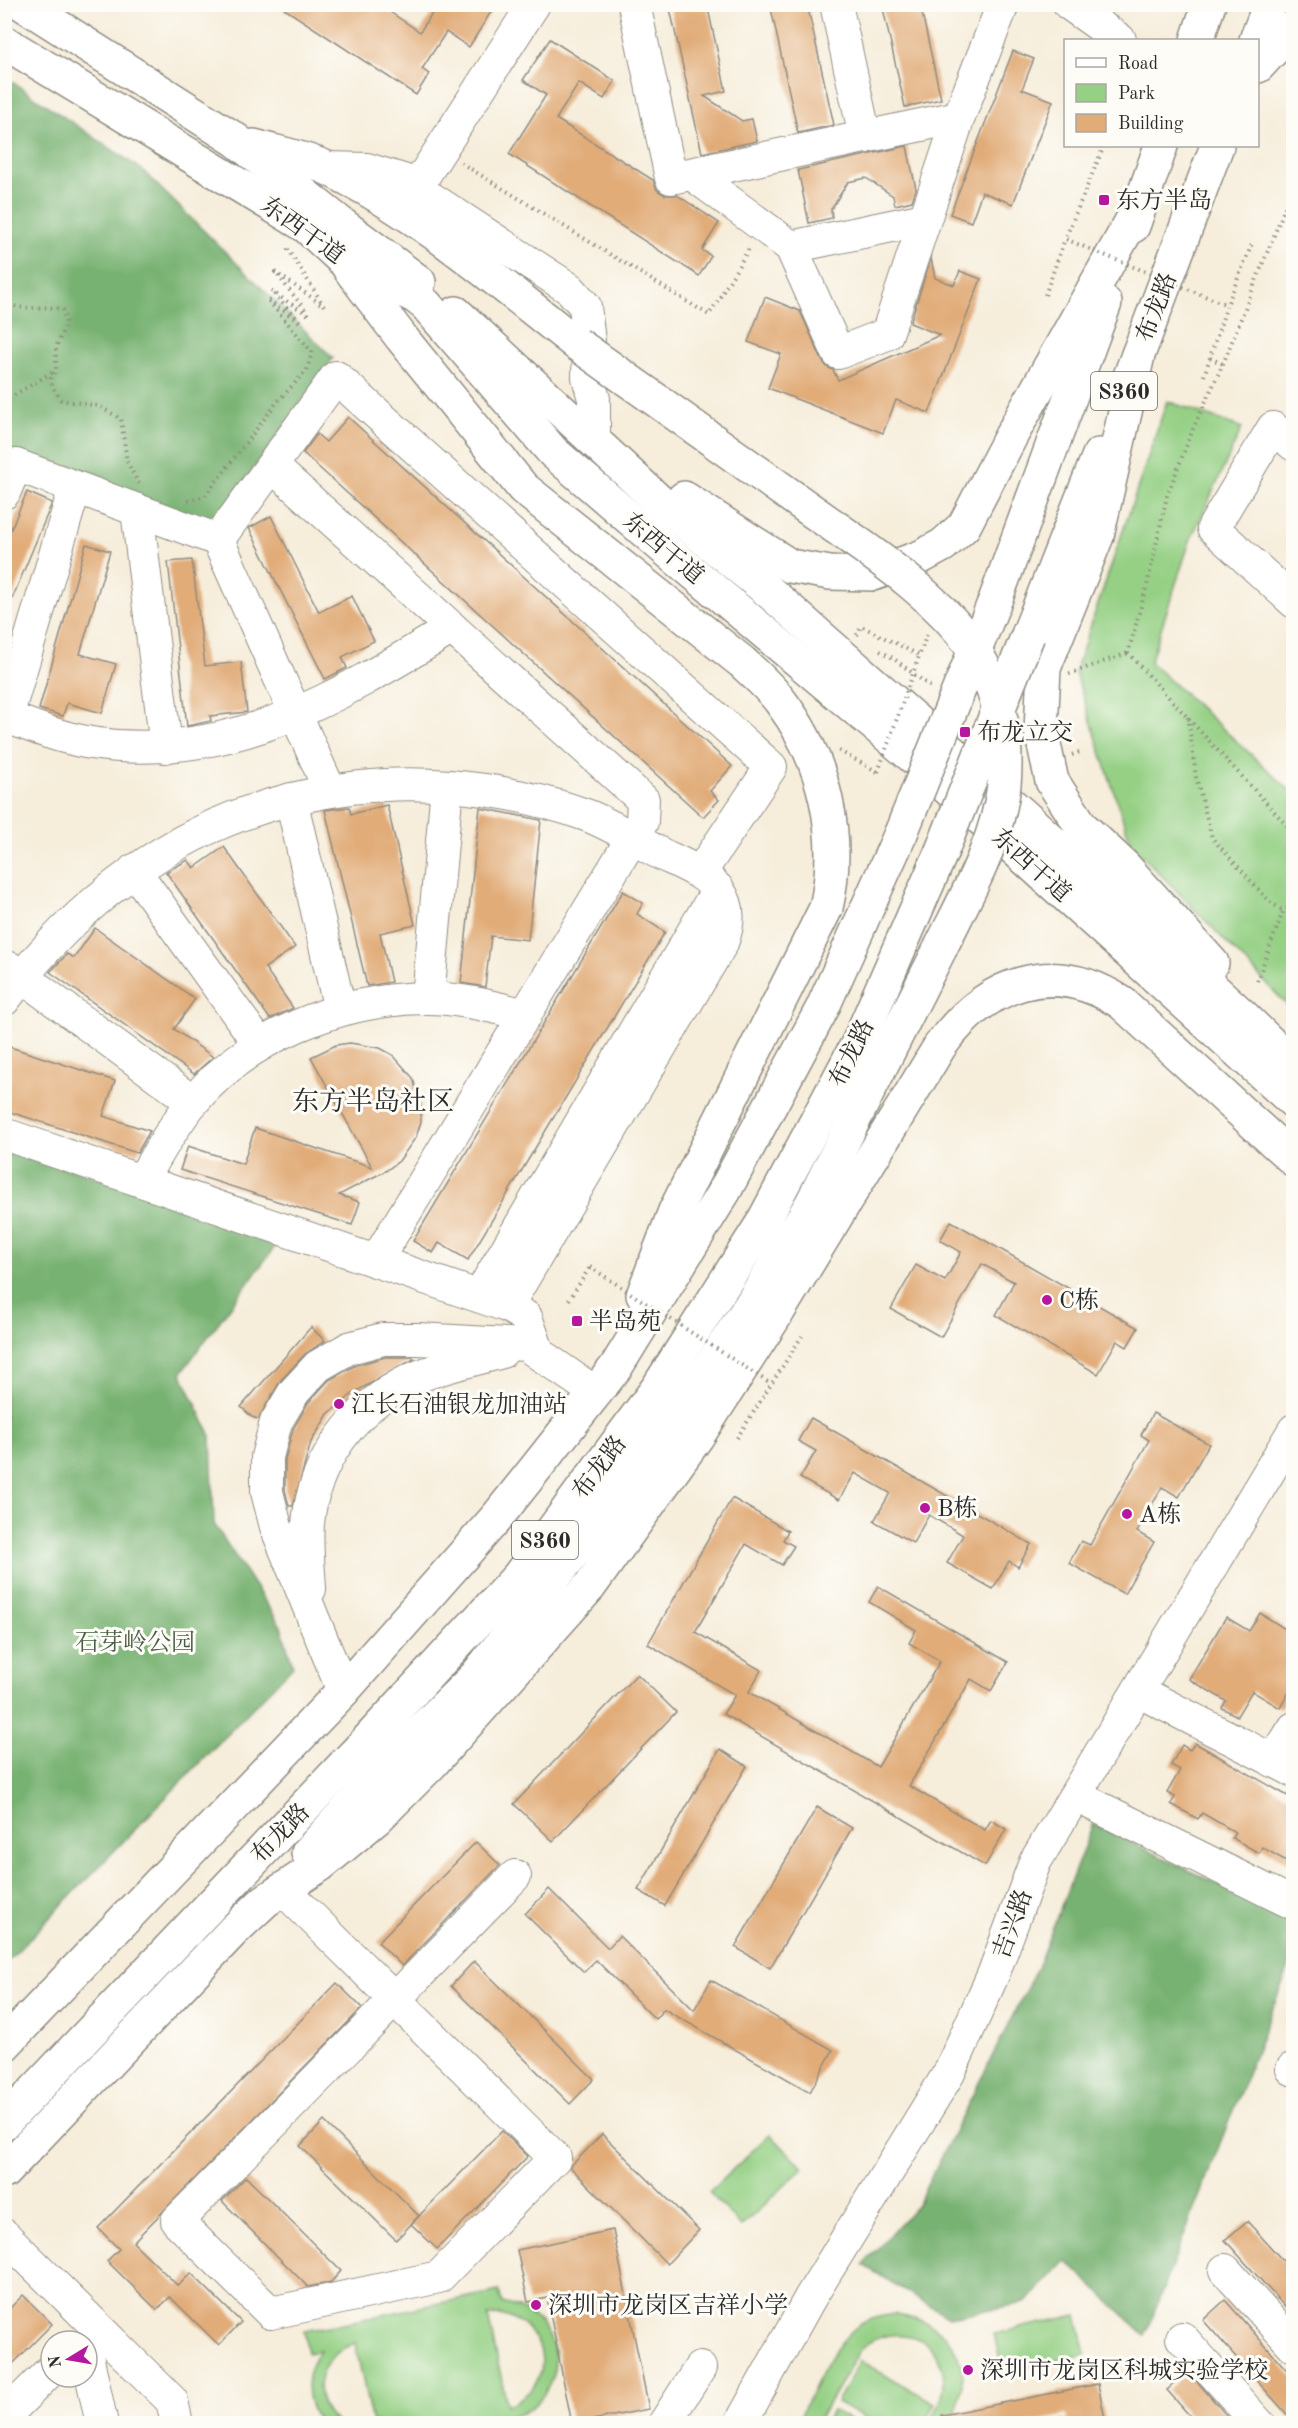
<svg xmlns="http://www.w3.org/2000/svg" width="1298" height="2428" font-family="'Old Standard TT','Noto Serif SC',serif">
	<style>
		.green { fill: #95d085; stroke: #607e58; stroke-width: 1.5; fill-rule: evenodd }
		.forest { fill: #78b272; stroke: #526e4e; stroke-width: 1.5 }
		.building { fill: #e1ac78 }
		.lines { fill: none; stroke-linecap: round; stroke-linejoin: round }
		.minor-casing { stroke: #908c82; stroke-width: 34 }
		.major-casing { stroke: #908c82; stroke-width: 36 }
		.highway-casing { stroke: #908c82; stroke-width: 36 }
		.path { stroke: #908c82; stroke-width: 4; stroke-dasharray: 1.5 4.5; stroke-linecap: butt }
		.minor { stroke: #fff; stroke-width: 32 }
		.major { stroke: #fff; stroke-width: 33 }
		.highway { stroke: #fff; stroke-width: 33 }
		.major-bridge-casing { stroke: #908c82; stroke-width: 36; stroke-linecap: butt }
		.path-bridge { stroke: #908c82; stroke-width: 4; stroke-dasharray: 1.5 4.5; stroke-linecap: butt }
		.major-bridge { stroke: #fff; stroke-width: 33 }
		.poi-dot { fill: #b5179e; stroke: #fdfcf7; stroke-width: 2 }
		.labels { text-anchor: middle; stroke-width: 6; stroke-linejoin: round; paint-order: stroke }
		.shield { fill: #fdfcf7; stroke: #6a6a68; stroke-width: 1.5 }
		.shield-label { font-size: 22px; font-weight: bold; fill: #2b2b2b }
		.poi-label { font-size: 24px; fill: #2b2b2b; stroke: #fdfcf7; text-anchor: start }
		.street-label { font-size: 24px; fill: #2b2b2b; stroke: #fdfcf7 }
		.park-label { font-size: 24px; fill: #4b5d46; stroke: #fdfcf7 }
		.quarter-label { font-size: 27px; fill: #2b2b2b; stroke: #fdfcf7 }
	</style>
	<rect width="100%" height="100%" fill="#fdfcf7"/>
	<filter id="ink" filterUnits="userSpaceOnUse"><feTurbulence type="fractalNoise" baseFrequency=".0167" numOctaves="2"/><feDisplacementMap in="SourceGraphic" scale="12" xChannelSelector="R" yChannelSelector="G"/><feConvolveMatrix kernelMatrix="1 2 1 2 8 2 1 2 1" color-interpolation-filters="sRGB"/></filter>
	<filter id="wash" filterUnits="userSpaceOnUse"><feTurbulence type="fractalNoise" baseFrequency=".008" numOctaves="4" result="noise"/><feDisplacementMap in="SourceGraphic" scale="24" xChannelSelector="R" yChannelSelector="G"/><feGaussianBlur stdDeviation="1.35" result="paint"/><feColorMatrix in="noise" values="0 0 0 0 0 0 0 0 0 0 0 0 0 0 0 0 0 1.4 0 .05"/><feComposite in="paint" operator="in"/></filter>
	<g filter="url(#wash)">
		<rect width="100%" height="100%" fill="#f6edda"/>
		<!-- green -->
		<g class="green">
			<polygon points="1167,401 1242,428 1190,541 1150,662 1293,793 1294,1004 1291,1009 1131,844 1075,672"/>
			<polygon points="770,2134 803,2168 741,2227 709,2192"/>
			<path d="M499,2291L502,2303C526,2308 543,2319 552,2343C557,2356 555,2372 550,2383C544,2396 535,2407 522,2413C483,2428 415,2424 372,2423L355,2343C318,2356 306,2397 337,2423H319C304,2401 302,2372 320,2351L308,2353L304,2331ZM500,2315C551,2326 558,2387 507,2405L488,2316Z"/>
			<path d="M895,2314C955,2321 979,2371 950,2423H928C936,2410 945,2396 944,2380C942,2334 893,2322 861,2348L817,2423L796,2424C812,2393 831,2345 859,2325C870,2318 882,2316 895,2314Z"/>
			<polygon points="1077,2315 1086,2354 1003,2373 994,2334"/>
			<polygon points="860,2361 935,2403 924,2423 874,2423 837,2402"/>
			<polygon points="832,2410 856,2423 825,2423"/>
		</g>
		<!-- forest -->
		<g class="forest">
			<polygon points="5,77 141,169 333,358 213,525 9,449 5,459"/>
			<polygon points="5,1146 280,1240 181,1373 211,1436 214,1524 281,1626 293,1666 5,1964"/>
			<polygon points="1093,1824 1293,1920 1293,1957 1145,2335 1066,2261 1025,2303 949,2317 863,2265 917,2205 1037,1968"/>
		</g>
		<g id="blocks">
			<!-- building -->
			<g class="building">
				<polygon points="277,4 378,4 420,32 438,4 496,4 469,47 446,32 422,69 429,74 416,95"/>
				<polygon points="669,4 707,4 726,91 704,96 742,121 752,119 757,141 702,153"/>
				<polygon points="770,4 807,4 834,125 798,133"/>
				<polygon points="882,4 920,4 941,99 905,107"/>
				<polygon points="550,39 615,81 604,99 579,83 556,119 653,180 657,190 665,195 677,195 719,223 702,250 711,256 699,276 509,154 546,95 523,80"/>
				<polygon points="1013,51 1034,59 1022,89 1053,101 1013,204 982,192 971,222 950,214"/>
				<polygon points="907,146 916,189 912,201 895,205 893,196 866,178 848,182 831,209 832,218 809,223 798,170"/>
				<polygon points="931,258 935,278 954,285 960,271 981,279 929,413 896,400 883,433 768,388 781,354 748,342 765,297 800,311 822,360 827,367 833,370 838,380 940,335 910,323"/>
				<polygon points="348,417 732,766 710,791 719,800 703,817 303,453 317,434 326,442"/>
				<polygon points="27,492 52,503 5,616 4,545"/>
				<polygon points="271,516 319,612 352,596 374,641 342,657 347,668 325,679 249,528"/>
				<polygon points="86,544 110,551 80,654 116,664 102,713 67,703 63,716 39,709"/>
				<polygon points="192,560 205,666 241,662 247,712 210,716 211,721 187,726 168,562"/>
				<polygon points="387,805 415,925 380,933 391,982 367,986 325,810 349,807 351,814"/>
				<polygon points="480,808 541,820 528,940 491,936 485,987 461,983"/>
				<polygon points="224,847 295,947 265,968 293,1008 270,1019 166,872 188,860 194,868"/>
				<polygon points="623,891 643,903 637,914 665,932 468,1260 439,1243 433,1253 413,1241"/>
				<polygon points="95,928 195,999 174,1029 213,1057 194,1074 50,972 67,954 74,958"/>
				<polygon points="350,1043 380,1048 393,1055 413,1078 421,1107 421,1122 416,1137 399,1161 387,1170 339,1195 360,1202 352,1225 180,1170 188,1146 243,1164 255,1128 372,1167 311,1057 336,1045"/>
				<polygon points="4,1045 115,1081 103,1116 150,1131 137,1153 4,1110"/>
				<polygon points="951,1221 1138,1328 1127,1347 1117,1341 1098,1374 996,1315 1014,1282 982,1264 941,1337 891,1309 916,1265 945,1281 961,1252 940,1240"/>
				<polygon points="311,1327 325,1341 305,1354 281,1380 258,1419 252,1417 241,1407"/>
				<polygon points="385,1357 412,1357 414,1359 355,1392 328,1414 311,1442 293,1506 289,1506 285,1490 285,1459 293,1429 308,1403 329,1380 356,1365"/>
				<polygon points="1153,1413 1209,1444 1179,1497 1162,1487 1137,1532 1154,1542 1124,1594 1069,1563 1081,1541 1090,1545 1149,1440 1141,1435"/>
				<polygon points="811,1418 1031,1544 1018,1567 1009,1561 993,1589 947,1563 963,1535 929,1515 913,1543 874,1521 890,1493 855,1473 839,1500 800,1478 816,1451 798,1441"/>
				<polygon points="732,1498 788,1531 783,1540 794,1546 782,1565 746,1544 695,1632 761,1670 749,1692 878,1767 940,1661 909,1643 916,1630 869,1602 878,1586 1008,1662 991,1691 971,1679 909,1786 985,1830 991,1820 1006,1829 985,1866 723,1714 735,1695 648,1644"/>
				<polygon points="1260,1613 1293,1634 1293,1685 1280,1708 1252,1691 1237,1716 1222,1708 1226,1701 1189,1679 1226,1617 1249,1631"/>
				<polygon points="637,1674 676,1712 553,1841 514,1804"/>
				<polygon points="1195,1743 1293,1799 1293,1865 1262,1847 1259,1853 1232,1838 1235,1832 1202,1813 1198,1819 1171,1804 1175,1797 1167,1793 1180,1770 1171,1765 1182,1745 1190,1750"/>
				<polygon points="720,1749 747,1766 665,1906 638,1890"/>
				<polygon points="817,1807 852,1828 770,1968 735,1947"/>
				<polygon points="476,1842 500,1865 402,1966 378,1942"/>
				<polygon points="549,1889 608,1948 619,1936 694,2010 711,1980 833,2050 810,2092 664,2009 655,2019 596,1960 584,1972 525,1914"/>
				<polygon points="474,1961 594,2079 570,2104 451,1986"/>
				<polygon points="337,1983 362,2008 133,2242 178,2286 191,2273 241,2322 219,2345 170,2297 157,2310 107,2261 119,2249 98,2228"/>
				<polygon points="324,2121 419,2216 396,2240 300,2146"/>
				<polygon points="502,2131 528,2156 437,2249 411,2224"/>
				<polygon points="602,2134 699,2230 667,2264 570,2167"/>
				<polygon points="246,2177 341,2271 331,2282 308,2287 222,2201"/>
				<polygon points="1247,2221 1293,2272 1293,2316 1225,2240"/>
				<polygon points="613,2230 649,2409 572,2424 547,2298 528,2302 517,2250"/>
				<polygon points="23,2295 52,2324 4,2373 4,2314"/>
				<polygon points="1225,2300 1293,2377 1293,2421 1203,2320"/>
				<polygon points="1188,2371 1234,2424 1197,2424 1167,2390"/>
				<polygon points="1098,2384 1106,2424 1068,2424 1066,2415 1024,2424 943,2424 942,2415"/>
			</g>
		</g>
	</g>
	<g filter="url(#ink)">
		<use href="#blocks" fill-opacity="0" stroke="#908c82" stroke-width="1.5"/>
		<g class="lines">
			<!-- minor casing -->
			<g class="minor-casing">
				<g id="minor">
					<polyline points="634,4 671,178 959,117 1003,4"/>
					<polyline points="836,4 865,137"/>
					<polyline points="1069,4 1120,40"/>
					<polyline points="327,168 367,169 403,180 570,289 585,306 589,342 588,377 594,399 594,439"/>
					<polyline points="692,174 791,247 838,353 887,334 959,117"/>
					<polyline points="416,188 534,4"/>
					<polyline points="791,247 925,219"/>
					<polyline points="1294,445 1273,428 1213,528 1294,602"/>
					<polyline points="272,466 643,800 642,822 376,1261"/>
					<polyline points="4,493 16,465 218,540 336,377 771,767 700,873"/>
					<polyline points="137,510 166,747"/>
					<polyline points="218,540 330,791"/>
					<path d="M4,716C33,727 61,738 91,743C230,764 338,697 452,628"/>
					<polyline points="7,717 75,487"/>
					<polyline points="291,799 340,1010"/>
					<polyline points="134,870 260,1045"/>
					<polyline points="10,968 193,1102"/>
					<polyline points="428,998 447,786"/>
					<path d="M4,1000C76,903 173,828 292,799C342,787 397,781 449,786C496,790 542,799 586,815C613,825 638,842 663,855C682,864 706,873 719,891C731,907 729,925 722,943L507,1306"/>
					<polyline points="4,1134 507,1306 526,1317 539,1354"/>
					<path d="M142,1181C157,1154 172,1128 191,1104C247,1036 340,999 426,998C460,998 493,1007 526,1015"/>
					<polyline points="479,1296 718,889"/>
					<path d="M310,1589C309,1568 306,1545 308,1524C313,1462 354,1407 410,1380C438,1367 472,1361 502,1352"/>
					<polyline points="343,1691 276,1527 267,1492 267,1457 276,1422 294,1392 318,1366 349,1348 383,1339 418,1339 526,1345 596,1393"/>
					<polyline points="1138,1691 1294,1771"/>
					<polyline points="1273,1761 1294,1728"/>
					<polyline points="1076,1796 1294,1904"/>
					<path d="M283,1889L555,2158L439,2277L271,2313L177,2221C290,2107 403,1991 515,1876"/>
					<polyline points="1292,2069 1294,2070"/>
					<polyline points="4,2235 172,2401 177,2424"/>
					<polyline points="1225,2270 1294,2346"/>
					<polyline points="1182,2338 1259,2424"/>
					<polyline points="87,2355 102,2424"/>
					<polyline points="4,2417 51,2370"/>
					<polyline points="664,2424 700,2368"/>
					<polyline points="740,2424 810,2298 949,2073 993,1975 1035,1862 1294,1430"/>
				</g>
			</g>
			<!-- major casing -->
			<g class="major-casing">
				<g id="major">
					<polyline points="23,4 236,140 340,223 419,282"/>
					<polyline points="1197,40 1209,4"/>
					<polyline points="1256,40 1270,4"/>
					<polyline points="4,42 306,226 345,262 416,297 426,305 553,452 665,549 912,756 1294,1102"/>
					<path d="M254,146C278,153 306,158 329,169C419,213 498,282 577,344"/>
					<polyline points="1133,226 1161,146"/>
					<path d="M349,268L401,337L523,488L742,662C756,675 770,687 781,702C825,760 842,837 826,908L675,1211L643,1295"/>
					<polyline points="456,313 662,504 774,596 1023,815 1244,1017 1294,1066"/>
					<polyline points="1138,355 1097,536 1044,668 1041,731 1052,781 1082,827 1124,866 1212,963"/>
					<polyline points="1130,376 1217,146"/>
					<polyline points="684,498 790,566 830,573 873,574 921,557 943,545 964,526 1011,436 1140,206"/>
					<polyline points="996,598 1105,303"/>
					<polyline points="1028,635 1099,455"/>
					<polyline points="308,1853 398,1753 476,1676 586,1537 691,1395 750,1306 812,1203 940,949"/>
					<polyline points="4,2045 343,1691 497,1517 616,1367 725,1190 822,1009 901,833"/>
					<polyline points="4,2123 365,1743 518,1577 657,1389 762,1224 858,1043 941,853"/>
					<path d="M4,2172L233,1931L265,1901L320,1865L377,1818L432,1763L590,1586L697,1437L779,1310L940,1046C986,983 1052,957 1122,1003L1294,1160"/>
				</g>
			</g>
			<!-- highway casing -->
			<g class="highway-casing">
				<polyline id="highway" points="1258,66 1294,27"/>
			</g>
			<!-- path -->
			<g class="path">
				<polyline points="461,163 709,315 750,247"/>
				<polyline points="1292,190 1223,364 1193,429 1167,496 1148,581 1128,653 1294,833"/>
				<polyline points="1045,295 1065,239"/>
				<path d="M4,301C21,314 46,303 63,310L66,324L56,347V370L51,378L52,386L61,400L99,406L121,419L127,462L139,484"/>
				<polyline points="1210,358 1223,364"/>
				<polyline points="1204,376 1227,305 1252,244"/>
				<polyline points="4,401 53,372"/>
				<polyline points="188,501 205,496 278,401 307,370 312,352 267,299 301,323 271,291 310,316 275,272 324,306 288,249 290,245"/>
				<polyline points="857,635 861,626 919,655"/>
				<polyline points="880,651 893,658 932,688"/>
				<polyline points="1069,674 1128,653"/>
				<polyline points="1188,717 1196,777 1212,838 1270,902 1281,909 1294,907"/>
				<polyline points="839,751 878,772"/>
				<polyline points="1072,755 1083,751"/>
				<polyline points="1257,981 1284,909"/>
				<polyline points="569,1300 590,1267"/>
				<polyline points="737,1438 802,1336"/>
			</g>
			<!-- minor -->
			<use href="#minor" class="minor"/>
			<!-- major -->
			<use href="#major" class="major"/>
			<!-- highway -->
			<use href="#highway" class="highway"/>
			<!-- major-bridge casing -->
			<g class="major-bridge-casing">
				<g id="major-bridge">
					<path d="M577,344C651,396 725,449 798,501C854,541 946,598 979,658C1000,695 1008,742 1004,785C997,843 965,898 940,949"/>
					<polyline points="901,833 996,598"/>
					<polyline points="941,853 1028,635"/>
				</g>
			</g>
			<!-- path-bridge -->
			<g class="path-bridge">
				<polyline points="1104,146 1065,239 1227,305"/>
				<polyline points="878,772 927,634"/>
				<polyline points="590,1267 771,1384"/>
			</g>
			<!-- major-bridge -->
			<use href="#major-bridge" class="major-bridge"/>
		</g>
	</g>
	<!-- markers -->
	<g class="poi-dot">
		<rect x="1098" y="194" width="12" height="12" rx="3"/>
		<rect x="959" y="726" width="12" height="12" rx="3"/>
		<circle cx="1047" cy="1300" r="6"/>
		<rect x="571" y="1315" width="12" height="12" rx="3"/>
		<circle cx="339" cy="1404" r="6"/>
		<circle cx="925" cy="1508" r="6"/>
		<circle cx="1127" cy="1514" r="6"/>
		<circle cx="536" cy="2305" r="6"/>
		<circle cx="968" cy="2370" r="6"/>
	</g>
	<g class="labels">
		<!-- shield labels -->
		<g class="shield">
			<rect x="1091" y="372" width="66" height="38" rx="4.5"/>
			<rect x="512" y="1521" width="66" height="38" rx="4.5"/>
		</g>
		<g class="shield-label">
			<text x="1124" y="399">S360</text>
			<text x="545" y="1548">S360</text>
		</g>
		<!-- poi labels -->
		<g class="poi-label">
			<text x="1116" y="208">东方半岛</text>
			<text x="977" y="740">布龙立交</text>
			<text x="1059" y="1308">C栋</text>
			<text x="589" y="1329">半岛苑</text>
			<text x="351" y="1412">江长石油银龙加油站</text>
			<text x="937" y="1516">B栋</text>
			<text x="1139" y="1522">A栋</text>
			<text x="548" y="2313">深圳市龙岗区吉祥小学</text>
			<text x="980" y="2378">深圳市龙岗区科城实验学校</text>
		</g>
		<!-- street labels -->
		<g class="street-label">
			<text transform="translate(303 230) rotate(36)" y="8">东西干道</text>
			<text transform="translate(1156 307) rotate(-69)" y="8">布龙路</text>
			<text transform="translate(664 548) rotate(40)" y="8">东西干道</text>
			<text transform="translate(1032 865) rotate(42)" y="8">东西干道</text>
			<text transform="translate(851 1053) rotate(-64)" y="8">布龙路</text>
			<text transform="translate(599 1467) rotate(-53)" y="8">布龙路</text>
			<text transform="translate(280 1833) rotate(-46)" y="8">布龙路</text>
			<text transform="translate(1012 1924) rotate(-70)" y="8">吉兴路</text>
		</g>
		<!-- park labels -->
		<g class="park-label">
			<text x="135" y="1650">石芽岭公园</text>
		</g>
		<!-- quarter labels -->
		<g class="quarter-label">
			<text x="373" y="1110">东方半岛社区</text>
		</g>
	</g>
	<!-- margin -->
	<rect width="1298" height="2428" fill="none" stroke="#fdfcf7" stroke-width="24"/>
	<!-- legend -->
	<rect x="1064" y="39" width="195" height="108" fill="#fdfcf7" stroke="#a9a8a5" stroke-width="1.5"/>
	<rect x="1076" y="58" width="30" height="9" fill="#ffffff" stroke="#a9a8a5" stroke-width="1.5"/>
	<text x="1118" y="69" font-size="18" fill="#2b2b2b">Road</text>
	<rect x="1076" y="84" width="30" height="18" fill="#95d085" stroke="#a9a8a5" stroke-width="1.5"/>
	<text x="1118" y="99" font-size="18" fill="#2b2b2b">Park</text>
	<rect x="1076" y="114" width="30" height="18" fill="#e1ac78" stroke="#a9a8a5" stroke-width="1.5"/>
	<text x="1118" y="129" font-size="18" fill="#2b2b2b">Building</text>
	<!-- north arrow -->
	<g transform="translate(69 2359) rotate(259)"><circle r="28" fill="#fdfcf7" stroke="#a9a8a5" stroke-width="1.5"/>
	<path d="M0-4.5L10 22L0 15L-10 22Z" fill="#b5179e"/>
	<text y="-9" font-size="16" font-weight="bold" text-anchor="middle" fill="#2b2b2b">N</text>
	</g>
</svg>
